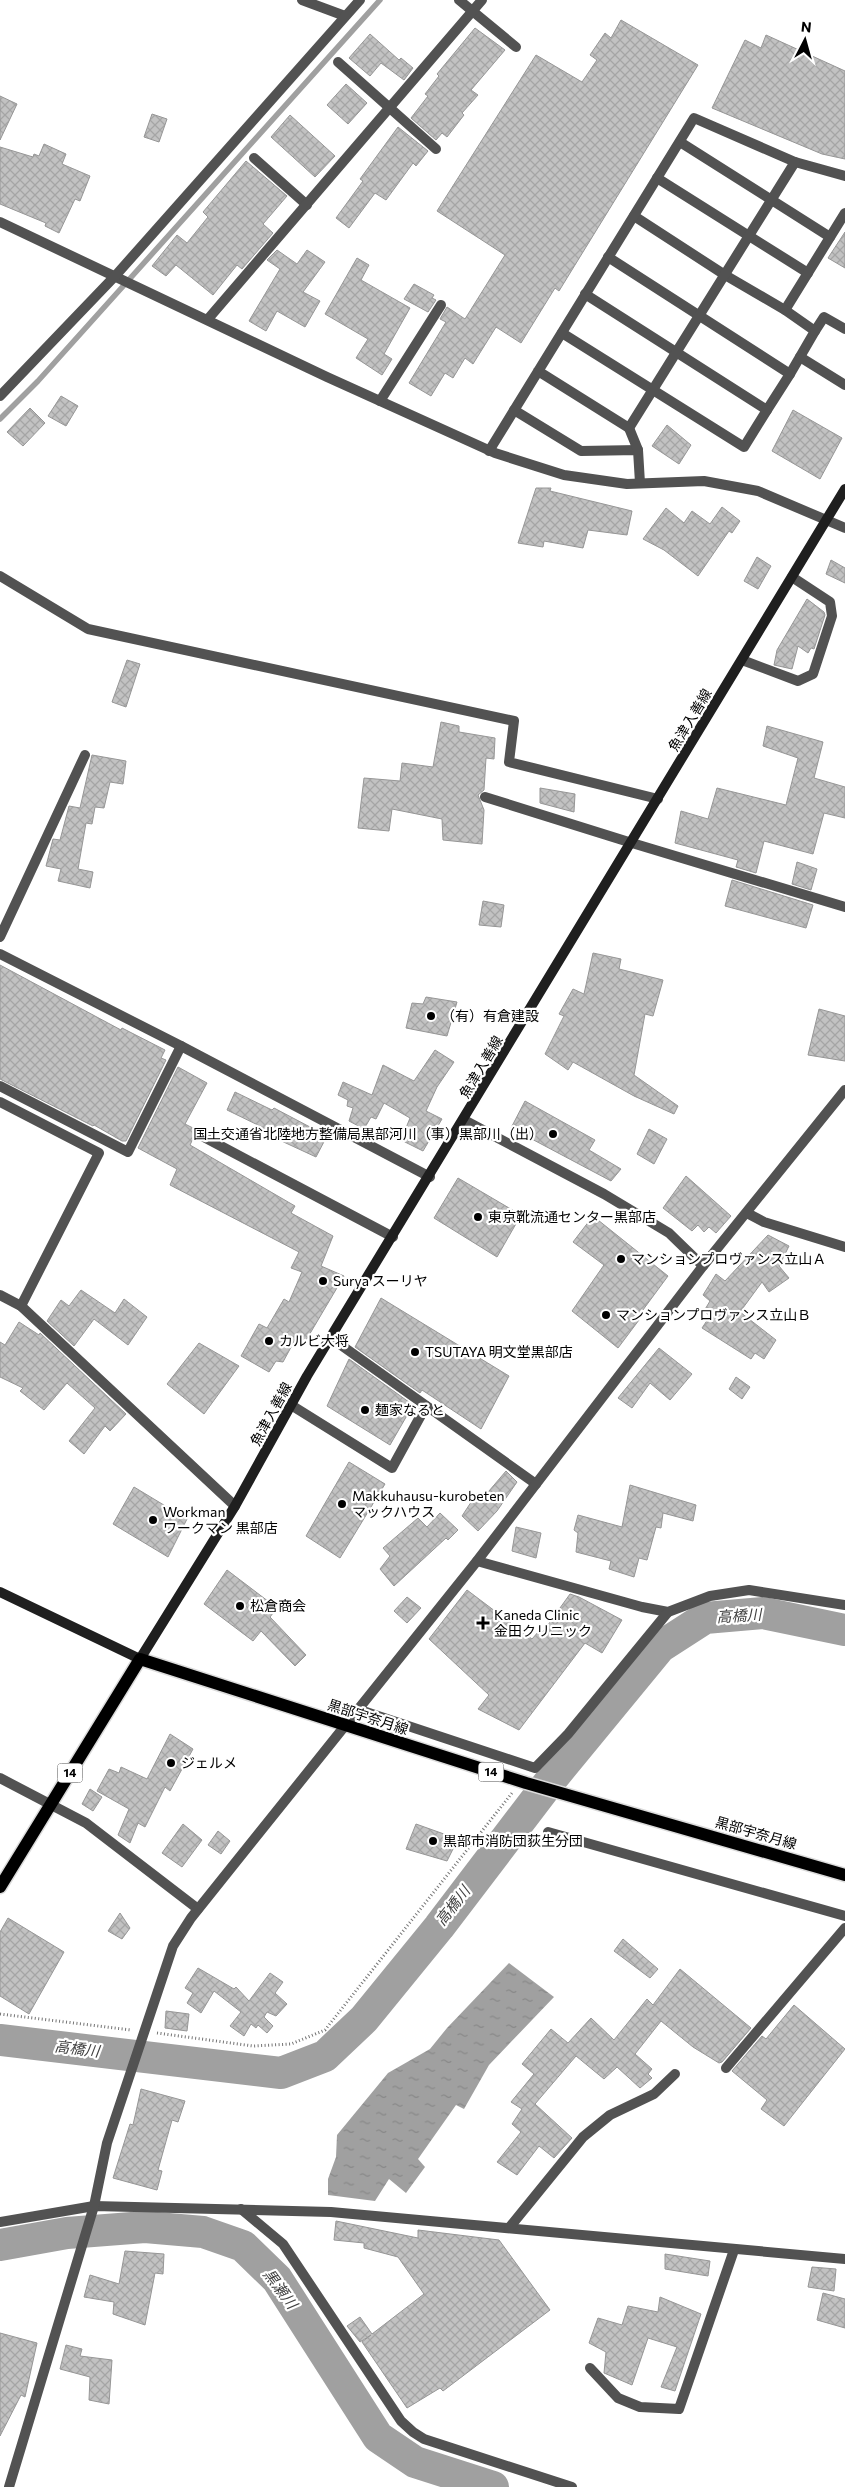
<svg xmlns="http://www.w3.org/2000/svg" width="845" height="2487" font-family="Commissioner,'Noto Sans JP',sans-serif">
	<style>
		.water { fill: url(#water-ripples) }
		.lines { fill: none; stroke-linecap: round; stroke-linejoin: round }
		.stream { stroke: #a0a0a0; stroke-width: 5.5 }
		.river { stroke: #a0a0a0; stroke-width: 32 }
		.building { fill: url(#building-cross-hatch); stroke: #969696 }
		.primary-casing { stroke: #dbdbdb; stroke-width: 15 }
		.path { stroke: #747474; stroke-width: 3; stroke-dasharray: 1 2.5; stroke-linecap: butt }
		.lane { stroke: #525252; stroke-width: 10 }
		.street { stroke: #525252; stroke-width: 10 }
		.secondary { stroke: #1f1f1f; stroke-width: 10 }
		.primary { stroke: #000; stroke-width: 12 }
		.poi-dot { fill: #000; stroke: #fff; stroke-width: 2 }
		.labels { text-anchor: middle; stroke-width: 4.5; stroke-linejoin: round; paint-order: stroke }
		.shield { fill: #fff; stroke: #4c4c4c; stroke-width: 1 }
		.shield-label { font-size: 12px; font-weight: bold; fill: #000 }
		.street-label { font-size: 14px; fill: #000; stroke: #fff }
		.poi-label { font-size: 14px; fill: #000; stroke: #fff; text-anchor: start }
		.water-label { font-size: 15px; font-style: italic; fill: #414141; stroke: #fff }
	</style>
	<defs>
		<pattern id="water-ripples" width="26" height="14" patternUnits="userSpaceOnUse" patternTransform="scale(1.25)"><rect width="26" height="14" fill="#a0a0a0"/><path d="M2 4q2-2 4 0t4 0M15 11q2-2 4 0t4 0" fill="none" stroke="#888"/></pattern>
		<pattern id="building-cross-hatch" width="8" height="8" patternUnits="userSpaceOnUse" patternTransform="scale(1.25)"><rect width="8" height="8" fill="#c2c2c2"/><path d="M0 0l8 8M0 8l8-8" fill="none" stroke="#a5a5a5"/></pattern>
	</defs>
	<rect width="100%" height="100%" fill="#fff"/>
	<!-- water -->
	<polygon class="water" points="509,1963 554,1997 489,2065 464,2109 456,2105 418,2159 425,2167 406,2193 389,2179 375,2201 328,2195 328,2179 336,2157 337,2135 388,2073 430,2049 447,2028"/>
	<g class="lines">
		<!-- stream -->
		<polyline class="stream" points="0,419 38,381 380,0"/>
		<!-- river -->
		<g class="river">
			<polyline points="0,2040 281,2073 325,2056 364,2019 439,1927 554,1776 660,1647 705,1618 763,1613 845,1630"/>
			<polyline points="0,2245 67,2233 145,2227 203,2232 243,2246 277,2279 378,2437 415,2462 493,2487"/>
		</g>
	</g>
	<!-- building -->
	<g class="building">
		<polygon points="621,20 698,65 559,291 555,288 521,343 496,327 473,364 465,358 453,378 445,373 431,396 409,383 446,322 440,319 447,307 465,319 505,255 437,211 536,55 582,82 597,60 590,55 605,33 611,38"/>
		<polygon points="475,28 505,50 471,90 478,95 462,113 464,115 447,137 442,133 436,140 411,118 428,96 425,94 439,76 437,74"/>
		<polygon points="370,34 399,60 401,58 413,68 404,80 381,63 370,76 349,58"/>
		<polygon points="766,35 845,71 845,159 822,154 712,108 745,40 761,48"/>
		<polygon points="346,84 367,103 348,124 327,105"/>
		<polygon points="0,96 17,104 0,140"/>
		<polygon points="152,114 167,119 159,142 144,137"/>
		<polygon points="290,115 335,156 315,177 271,137"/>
		<polygon points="398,127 428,151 416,166 413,163 386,200 375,193 349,228 336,218 363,181 360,179"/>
		<polygon points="44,144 66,154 62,164 90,176 80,201 75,199 59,233 45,226 46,223 0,204 0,147 33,157 34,154 39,156"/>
		<polygon points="246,161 287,196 263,224 273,233 242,269 237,265 213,295 176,265 166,276 152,266 177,235 187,243 208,217 203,212"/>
		<polygon points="845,232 845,268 828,258"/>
		<polygon points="277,250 297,264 307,250 325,262 303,292 320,301 305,327 277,311 266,331 249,321 280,269 267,260"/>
		<polygon points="357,258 369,265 361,280 410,308 384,354 392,359 382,375 356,358 368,339 325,314"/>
		<polygon points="414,284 434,295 432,298 436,300 428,312 404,299"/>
		<polygon points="61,396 78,406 66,426 48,416"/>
		<polygon points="30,408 45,423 23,446 7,432"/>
		<polygon points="793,410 842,438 820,479 772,451"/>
		<polygon points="667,425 691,445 679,464 652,446"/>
		<polygon points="536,488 551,488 550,491 632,511 627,535 588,530 583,548 544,541 543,547 518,543"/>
		<polygon points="722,507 740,521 732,533 729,531 698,576 664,550 643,539 666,508 684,523 692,511 710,524"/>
		<polygon points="757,557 771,566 758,589 744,581"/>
		<polygon points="831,560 845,568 845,583 826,574"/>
		<polygon points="807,599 824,612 825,615 814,649 811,648 808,653 798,646 792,669 774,665 777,650"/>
		<polygon points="127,660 140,664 126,707 112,702"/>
		<polygon points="441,722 459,726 459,732 495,738 494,759 486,758 484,790 478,795 484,810 482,844 443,840 442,819 392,809 389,831 358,828 364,778 400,781 402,763 433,767"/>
		<polygon points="767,726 823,742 814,778 845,787 845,818 824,813 813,854 764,841 756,873 736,867 738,860 675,843 681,811 708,819 717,788 786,805 798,758 763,746"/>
		<polygon points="92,755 126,761 123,784 110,782 104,808 95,807 92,824 86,823 78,869 93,872 90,888 58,881 61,869 46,866 53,839 60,840 69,806 80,808"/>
		<polygon points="540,788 575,794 574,812 540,803"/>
		<polygon points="797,862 817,869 811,890 792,884"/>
		<polygon points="732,880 813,905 806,928 725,906"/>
		<polygon points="483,901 504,905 501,927 479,925"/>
		<polygon points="593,953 621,959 619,969 663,980 653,1016 645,1014 634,1075 678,1106 674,1114 634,1096 573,1062 568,1070 545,1054 564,1016 559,1014 573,989 584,994"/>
		<polygon points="0,965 121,1030 122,1028 165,1050 161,1058 166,1060 126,1141 122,1141 94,1125 93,1126 0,1079"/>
		<polygon points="426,997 457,1002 447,1036 406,1028 412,1003 423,1004"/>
		<polygon points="819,1009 845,1016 845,1061 808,1055"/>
		<polygon points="435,1050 454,1062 437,1087 426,1111 442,1119 423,1151 401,1140 410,1118 384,1103 376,1119 371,1117 364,1129 349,1121 353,1108 347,1106 348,1100 338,1095 343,1082 372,1095 383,1065 414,1081"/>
		<polygon points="178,1067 207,1083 185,1124 197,1130 190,1145 295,1206 291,1213 333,1236 321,1266 344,1276 305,1342 296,1338 283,1362 276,1361 269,1372 241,1356 259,1324 267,1328 284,1299 289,1302 302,1272 291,1268 299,1252 170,1185 177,1169 138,1148"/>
		<polygon points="235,1092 272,1110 274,1108 327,1136 316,1157 262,1132 264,1128 227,1110"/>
		<polygon points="525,1101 595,1140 589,1150 621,1169 611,1181 511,1128"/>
		<polygon points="649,1129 667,1139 654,1164 637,1154"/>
		<polygon points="686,1176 731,1216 716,1233 709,1227 704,1232 698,1225 692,1231 663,1208"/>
		<polygon points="458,1178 521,1215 497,1257 434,1218"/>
		<polygon points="593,1216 668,1276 637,1318 639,1320 618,1348 572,1311 604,1265 573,1242"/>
		<polygon points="768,1235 789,1246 779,1266 789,1278 769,1292 762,1282 740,1312 776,1340 764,1359 755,1353 751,1359 702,1328 710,1316 704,1311 710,1301 703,1295 716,1274 725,1281"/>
		<polygon points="81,1290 115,1313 124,1299 147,1317 128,1345 94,1319 74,1346 47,1321 61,1300 69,1306"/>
		<polygon points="381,1298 509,1376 481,1429 422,1390 420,1393 355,1347"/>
		<polygon points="19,1322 39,1335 40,1333 126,1414 110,1431 105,1426 84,1454 69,1441 95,1408 67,1383 44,1410 20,1391 23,1388 0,1377 0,1342 5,1345"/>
		<polygon points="199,1343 239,1366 204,1414 167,1384"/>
		<polygon points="659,1348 692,1374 670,1400 650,1383 632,1408 618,1398"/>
		<polygon points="349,1359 413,1405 390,1445 327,1406"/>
		<polygon points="736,1377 750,1387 742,1399 729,1389"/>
		<polygon points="349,1462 385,1484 340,1558 306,1536"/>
		<polygon points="506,1471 517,1482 497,1511 478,1531 462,1516 477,1493 483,1498"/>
		<polygon points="630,1485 696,1505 693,1521 663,1513 661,1528 656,1527 647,1560 639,1558 634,1577 609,1569 611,1561 576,1552 578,1533 574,1530 578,1515 622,1527"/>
		<polygon points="134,1487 187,1519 168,1557 113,1524"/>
		<polygon points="440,1513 458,1530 448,1540 446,1538 394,1586 380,1569 390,1556 383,1548 418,1518 427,1527"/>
		<polygon points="516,1527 541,1533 536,1558 512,1551"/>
		<polygon points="227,1570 277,1608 270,1617 306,1655 295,1666 261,1631 253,1641 204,1604"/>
		<polygon points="467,1590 532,1639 539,1631 542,1633 570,1594 579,1597 622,1620 602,1653 585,1643 519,1730 478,1709 489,1695 429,1639"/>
		<polygon points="407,1597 421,1608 407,1623 394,1611"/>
		<polygon points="170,1734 193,1749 170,1791 165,1787 145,1827 138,1823 130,1843 118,1835 129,1809 97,1791 109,1769 119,1773 121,1767 147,1779"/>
		<polygon points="90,1789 102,1797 93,1811 82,1804"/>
		<polygon points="183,1824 202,1840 182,1867 162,1853"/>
		<polygon points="416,1824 458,1839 447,1861 406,1849"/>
		<polygon points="218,1831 230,1841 221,1854 208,1845"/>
		<polygon points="120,1913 130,1928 122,1939 108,1931"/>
		<polygon points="8,1918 64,1952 29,2014 0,1996 0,1932"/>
		<polygon points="623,1939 658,1969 650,1978 614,1951"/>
		<polygon points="198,1968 234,1989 236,1987 249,2001 270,1973 283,1982 275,1993 287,2004 276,2016 267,2012 264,2017 273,2026 267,2033 258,2025 256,2028 251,2024 244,2036 230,2026 241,2012 214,1991 201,2013 187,2003 193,1993 185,1988"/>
		<polygon points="680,1969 751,2028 722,2062 719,2063 693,2047 661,2021 635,2054 652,2069 648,2074 652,2078 640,2088 617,2067 604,2079 576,2056 535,2104 572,2138 554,2158 539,2146 517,2175 497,2162 521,2132 512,2124 522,2109 511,2102 534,2074 522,2064 551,2029 568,2043 591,2018 614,2040 647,1999 653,2005"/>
		<polygon points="794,2005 845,2049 784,2126 761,2109 767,2100 732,2071 762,2036 766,2039"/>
		<polygon points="166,2011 189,2014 187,2031 165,2028"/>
		<polygon points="141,2089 185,2101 178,2122 172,2120 158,2170 162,2171 157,2190 113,2178 130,2124 133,2125"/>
		<polygon points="336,2221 418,2238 418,2230 499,2240 550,2310 443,2391 440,2388 407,2408 362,2342 371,2335 360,2342 347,2326 360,2317 372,2334 424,2294 398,2257 364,2248 364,2243 334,2240"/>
		<polygon points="125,2251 164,2254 163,2274 155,2273 145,2325 113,2314 114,2302 84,2297 90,2275 119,2284"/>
		<polygon points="665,2254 710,2261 708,2276 665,2269"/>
		<polygon points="812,2267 836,2269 834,2291 808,2287"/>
		<polygon points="823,2293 845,2299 845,2328 817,2320"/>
		<polygon points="660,2297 701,2314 675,2391 661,2387 677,2347 648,2338 632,2385 604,2373 606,2352 589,2343 598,2318 622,2325 628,2306 658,2312"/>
		<polygon points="0,2333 37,2343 25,2397 21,2395 0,2436"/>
		<polygon points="66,2345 82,2349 80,2356 112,2360 109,2404 89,2400 90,2377 60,2369"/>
	</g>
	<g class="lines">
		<!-- primary casing -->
		<g class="primary-casing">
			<polyline id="primary" points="0,1887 140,1659 526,1783 845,1875"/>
		</g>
		<!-- path -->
		<g class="path">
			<polyline points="0,2014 131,2030"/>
			<polyline points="157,2033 253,2046 291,2044 325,2030 512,1793"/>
		</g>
		<!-- lane -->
		<g class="lane">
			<polyline points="680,142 830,237"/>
			<polyline points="795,162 845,176"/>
			<polyline points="657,178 808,273"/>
			<polyline points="634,216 725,275 785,310 845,213"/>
			<polyline points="608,257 790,374 815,331 785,310"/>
			<polyline points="585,294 767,410 790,374"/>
			<polyline points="815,331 824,317 845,329"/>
			<polyline points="562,333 744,447 767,410"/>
			<polyline points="800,357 845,385"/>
			<polyline points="514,410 581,451 638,450 640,483"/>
			<polyline points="629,428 638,450"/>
			<path d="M489,451C558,340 626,229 694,118L795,162L629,428L538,371"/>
			<polyline points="742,660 798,681 813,674 832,616 830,602 792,577"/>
			<polyline points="485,797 632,843"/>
			<polyline points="202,1136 393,1237"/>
			<polyline points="291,1405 392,1468 426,1406"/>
		</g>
		<!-- street -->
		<g class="street">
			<polyline points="302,0 345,16"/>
			<polyline points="459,0 516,47"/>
			<polyline points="338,62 436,149"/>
			<polyline points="254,158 307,205"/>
			<polyline points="0,222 327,377 495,453 564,475 627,484 704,481 758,491 845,528"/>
			<polyline points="208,319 482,0"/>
			<polyline points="0,396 116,275 360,0"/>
			<polyline points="380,401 441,305"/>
			<polyline points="0,576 88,629 514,721 509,762 658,799"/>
			<polyline points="632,843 845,907"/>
			<polyline points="0,937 85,755"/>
			<polyline points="0,954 181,1046 128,1152 0,1086"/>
			<polyline points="181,1046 430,1177"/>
			<polyline points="0,1102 99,1153 21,1306"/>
			<polyline points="464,1120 604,1194 669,1233 703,1266"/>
			<polyline points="747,1213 764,1222 845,1247"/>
			<polyline points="0,1295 21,1306 235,1506"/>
			<polyline points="331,1338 536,1484"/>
			<polyline points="477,1561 642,1607 668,1612 710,1596 749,1590 845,1605"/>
			<polyline points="357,1709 535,1768 568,1734 668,1612"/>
			<polyline points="0,1778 86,1823 198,1909"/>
			<polyline points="548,1832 845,1916"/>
			<polyline points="726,2068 845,1928"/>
			<polyline points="241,2209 283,2244 401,2421 413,2432 424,2439 572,2487"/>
			<polyline points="0,2222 94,2206 331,2212 845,2259"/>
			<polyline points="509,2228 583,2137 610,2115 654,2094 675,2074"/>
			<polyline points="590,2368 618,2398 640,2407 679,2409 734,2250"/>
			<polyline points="9,2487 94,2206 107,2143 173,1946 191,1918 477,1561 703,1266 845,1090"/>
		</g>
		<!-- secondary -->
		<polyline class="secondary" points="0,1592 140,1659 235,1506 307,1376 845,489"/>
		<!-- primary -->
		<use href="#primary" class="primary"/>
	</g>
	<!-- markers -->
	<g class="poi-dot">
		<circle cx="431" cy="1016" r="5"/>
		<circle cx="553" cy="1134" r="5"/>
		<circle cx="478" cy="1217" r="5"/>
		<circle cx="621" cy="1259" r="5"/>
		<circle cx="323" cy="1281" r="5"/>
		<circle cx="606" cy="1315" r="5"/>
		<circle cx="269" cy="1341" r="5"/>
		<circle cx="415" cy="1352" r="5"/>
		<circle cx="365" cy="1410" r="5"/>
		<circle cx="342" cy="1504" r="5"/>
		<circle cx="153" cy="1520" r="5"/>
		<circle cx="240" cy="1606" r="5"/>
		<path d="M480.5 1615.5h5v5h5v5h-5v5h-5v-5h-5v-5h5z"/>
		<circle cx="171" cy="1763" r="5"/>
		<circle cx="433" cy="1841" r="5"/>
	</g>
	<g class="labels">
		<!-- shield labels -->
		<g class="shield">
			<rect x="478.5" y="1762.5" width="25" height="19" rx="4"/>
			<rect x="57.5" y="1763.5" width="25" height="19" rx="4"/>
		</g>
		<g class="shield-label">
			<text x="491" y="1776">14</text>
			<text x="70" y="1777">14</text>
		</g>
		<!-- street labels -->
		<g class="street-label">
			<text transform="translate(690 720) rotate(-59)" y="5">魚津入善線</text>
			<text transform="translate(481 1067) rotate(-59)" y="5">魚津入善線</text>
			<text transform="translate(271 1414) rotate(-61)" y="5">魚津入善線</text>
			<text transform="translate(368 1717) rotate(18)" y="5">黒部宇奈月線</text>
			<text transform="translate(756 1833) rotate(16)" y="5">黒部宇奈月線</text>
		</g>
		<!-- poi labels -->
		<g class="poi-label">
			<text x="441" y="1021">（有）有倉建設</text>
			<text x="543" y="1139" text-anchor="end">国土交通省北陸地方整備局黒部河川（事）黒部川（出）</text>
			<text x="488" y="1222">東京靴流通センター黒部店</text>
			<text x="631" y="1264">マンションプロヴァンス立山Ａ</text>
			<text x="333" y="1286">Surya スーリヤ</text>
			<text x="616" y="1320">マンションプロヴァンス立山Ｂ</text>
			<text x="279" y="1346">カルビ大将</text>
			<text x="425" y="1357">TSUTAYA 明文堂黒部店</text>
			<text x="375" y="1415">麺家なると</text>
			<text x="352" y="1501">Makkuhausu-kurobeten<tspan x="352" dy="16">マックハウス</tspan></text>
			<text x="163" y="1517">Workman<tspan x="163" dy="16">ワークマン 黒部店</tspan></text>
			<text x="250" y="1611">松倉商会</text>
			<text x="494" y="1620">Kaneda Clinic<tspan x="494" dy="16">金田クリニック</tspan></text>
			<text x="181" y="1768">ジェルメ</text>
			<text x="443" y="1846">黒部市消防団荻生分団</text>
		</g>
		<!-- water labels -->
		<g class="water-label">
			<text transform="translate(739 1616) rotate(-3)" y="5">高橋川</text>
			<text transform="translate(453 1906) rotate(-52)" y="5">高橋川</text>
			<text transform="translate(77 2049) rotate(7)" y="5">高橋川</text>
			<text transform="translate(280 2289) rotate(53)" y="5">黒瀬川</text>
		</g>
	</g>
	<!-- north arrow -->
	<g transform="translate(805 40) rotate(6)" stroke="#ffffff" stroke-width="4" paint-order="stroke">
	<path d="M0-4L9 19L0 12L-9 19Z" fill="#000000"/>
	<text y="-8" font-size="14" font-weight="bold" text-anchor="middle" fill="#000000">N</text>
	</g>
</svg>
